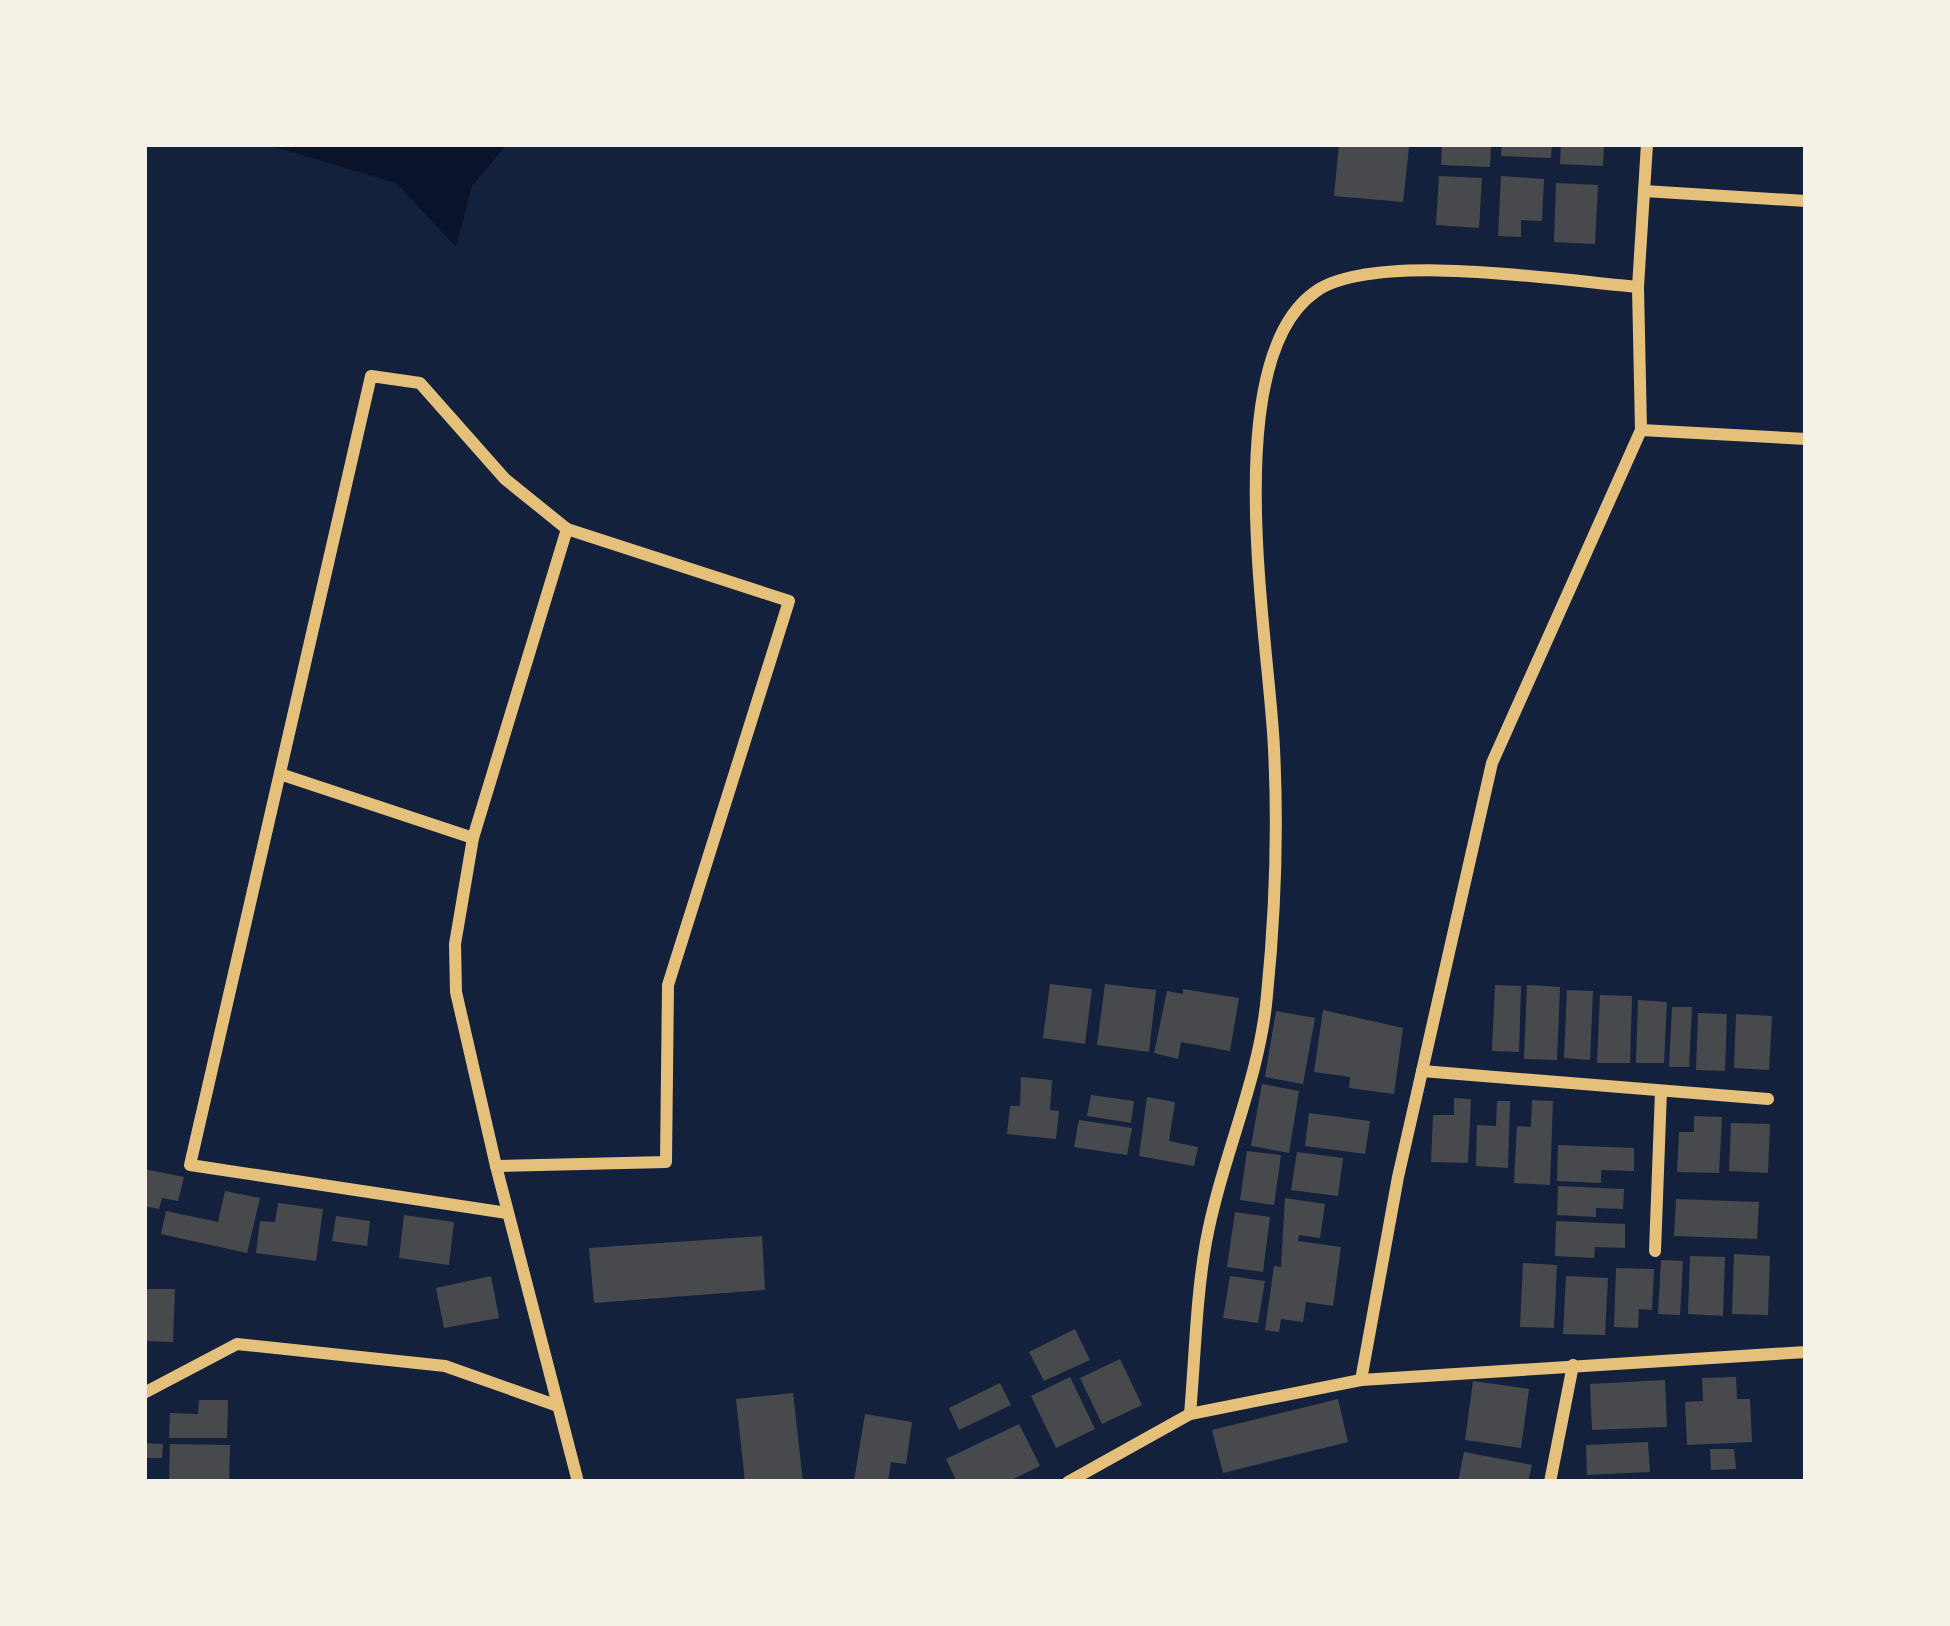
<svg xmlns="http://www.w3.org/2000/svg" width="1950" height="1626" font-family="'DM Sans',sans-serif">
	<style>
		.water { fill: #0b132b }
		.building { fill: #48494c }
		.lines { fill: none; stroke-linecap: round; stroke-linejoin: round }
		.minor { stroke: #e5c07b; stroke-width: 12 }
	</style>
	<rect width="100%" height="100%" fill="#14213d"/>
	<!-- water -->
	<polygon class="water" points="265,144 507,144 472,186 456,247 396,183"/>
	<!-- building -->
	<g class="building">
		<polygon points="1339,144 1409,147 1403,202 1334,196"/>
		<polygon points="1442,144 1491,144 1490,167 1441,165"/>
		<polygon points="1502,144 1552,144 1551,158 1501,156"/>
		<polygon points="1561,144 1604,144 1603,166 1560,164"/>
		<polygon points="1439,176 1482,178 1479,228 1436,225"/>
		<polygon points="1501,176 1544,179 1542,221 1521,220 1521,237 1498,236"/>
		<polygon points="1556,183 1598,185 1595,244 1554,242"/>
		<polygon points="1050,984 1092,989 1085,1044 1043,1038"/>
		<polygon points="1105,984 1156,990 1149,1052 1097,1045"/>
		<polygon points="1495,985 1521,986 1519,1052 1492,1051"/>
		<polygon points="1527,985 1560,987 1557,1060 1524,1059"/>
		<polygon points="1183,989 1239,998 1230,1051 1181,1042 1178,1059 1154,1053 1167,991 1183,994"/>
		<polygon points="1567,990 1593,991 1590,1060 1564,1058"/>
		<polygon points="1600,995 1632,996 1630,1063 1597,1063"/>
		<polygon points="1638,1000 1667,1002 1664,1063 1636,1063"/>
		<polygon points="1672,1007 1692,1007 1689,1067 1669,1067"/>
		<polygon points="1323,1010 1403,1028 1394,1094 1349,1088 1350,1077 1314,1072"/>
		<polygon points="1276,1011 1315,1018 1303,1084 1265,1077"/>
		<polygon points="1698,1013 1727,1014 1725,1071 1696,1070"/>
		<polygon points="1736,1014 1772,1016 1769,1070 1734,1068"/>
		<polygon points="1021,1077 1052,1080 1050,1110 1059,1111 1056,1139 1007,1134 1010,1106 1020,1106"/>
		<polygon points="1262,1084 1299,1091 1289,1153 1251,1146"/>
		<polygon points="1091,1095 1134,1101 1131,1123 1087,1116"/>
		<polygon points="1147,1097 1175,1102 1169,1141 1198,1147 1194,1166 1139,1156"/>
		<polygon points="1454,1098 1471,1099 1468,1163 1431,1162 1433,1115 1454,1115"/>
		<polygon points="1532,1100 1553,1101 1550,1185 1514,1183 1517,1126 1531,1127"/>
		<polygon points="1497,1101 1510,1101 1508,1168 1476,1166 1477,1125 1496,1126"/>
		<polygon points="1309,1113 1370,1121 1365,1154 1305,1146"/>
		<polygon points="1694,1116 1722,1117 1719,1173 1677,1172 1679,1132 1694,1132"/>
		<polygon points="1079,1120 1132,1128 1127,1155 1074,1147"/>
		<polygon points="1731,1123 1770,1124 1768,1173 1729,1171"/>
		<polygon points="1558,1145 1634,1148 1634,1171 1601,1170 1601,1183 1557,1181"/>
		<polygon points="1247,1151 1281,1155 1274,1205 1240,1200"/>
		<polygon points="1297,1152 1343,1158 1338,1196 1291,1190"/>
		<polygon points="144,1169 184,1177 178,1201 162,1198 159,1209 144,1206"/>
		<polygon points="1558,1186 1624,1189 1623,1209 1596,1208 1596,1217 1557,1215"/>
		<polygon points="225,1191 260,1198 247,1253 161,1234 166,1211 218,1222"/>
		<polygon points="1285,1198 1325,1204 1320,1238 1299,1235 1298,1241 1341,1247 1333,1306 1306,1302 1303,1322 1281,1319 1279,1332 1265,1330 1274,1266 1281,1267"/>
		<polygon points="1676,1199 1759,1202 1757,1239 1674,1236"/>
		<polygon points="278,1203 323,1209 316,1261 256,1253 260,1221 275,1222"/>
		<polygon points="1235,1212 1270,1217 1263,1272 1227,1267"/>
		<polygon points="404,1215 454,1222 449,1265 399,1258"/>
		<polygon points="336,1216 370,1221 367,1246 332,1241"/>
		<polygon points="1556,1221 1625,1224 1625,1248 1595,1247 1594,1258 1555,1256"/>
		<polygon points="762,1236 765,1290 594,1303 589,1248"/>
		<polygon points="1734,1254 1770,1256 1768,1315 1732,1314"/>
		<polygon points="1690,1256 1725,1257 1723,1316 1688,1314"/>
		<polygon points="1661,1260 1683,1261 1680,1315 1658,1314"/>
		<polygon points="1523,1263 1557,1265 1554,1328 1520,1327"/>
		<polygon points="1616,1268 1654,1269 1652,1310 1639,1309 1638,1328 1614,1327"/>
		<polygon points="491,1276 499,1318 444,1328 436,1288"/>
		<polygon points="1230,1276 1265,1281 1258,1323 1223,1318"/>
		<polygon points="1566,1276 1608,1278 1605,1335 1563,1334"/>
		<polygon points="144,1289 175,1289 173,1342 144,1341"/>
		<polygon points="1075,1329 1090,1360 1044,1381 1029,1352"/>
		<polygon points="1120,1359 1142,1405 1102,1424 1080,1378"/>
		<polygon points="1070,1377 1095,1429 1056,1448 1031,1396"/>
		<polygon points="1736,1377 1737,1399 1750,1399 1752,1442 1687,1445 1685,1402 1703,1401 1702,1378"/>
		<polygon points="1665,1380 1667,1427 1592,1430 1590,1384"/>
		<polygon points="1473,1381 1529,1389 1521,1448 1465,1440"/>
		<polygon points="1000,1383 1011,1405 959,1430 949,1408"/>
		<polygon points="793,1393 803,1482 745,1482 736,1399"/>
		<polygon points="1338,1399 1348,1442 1223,1473 1212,1430"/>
		<polygon points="199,1400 228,1400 227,1438 169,1438 170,1413 198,1414"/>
		<polygon points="865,1414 912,1422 906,1464 891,1462 888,1482 854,1481"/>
		<polygon points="1019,1424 1040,1466 1007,1482 957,1482 946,1459"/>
		<polygon points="1648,1442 1650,1472 1587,1475 1586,1445"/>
		<polygon points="144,1443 163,1444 162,1458 144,1458"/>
		<polygon points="170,1444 230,1445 229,1482 169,1482"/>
		<polygon points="1710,1449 1734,1449 1736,1469 1711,1470"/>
		<polygon points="1464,1452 1532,1465 1528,1482 1458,1482"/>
	</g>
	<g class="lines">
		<!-- minor -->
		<g class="minor">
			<polyline points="1644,191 1806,201"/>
			<polyline points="1641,430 1806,439"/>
			<polyline points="567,529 473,838 455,944 456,992 496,1166 578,1482"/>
			<polyline points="280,774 473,838"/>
			<polyline points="1422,1071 1768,1099"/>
			<polyline points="496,1166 666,1162 668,985 789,601 567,529 505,479 420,383 371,376 190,1165 507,1213"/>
			<polyline points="1655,1251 1661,1091"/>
			<polyline points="1361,1380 1398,1177 1492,763 1641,430 1638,287"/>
			<polyline points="144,1393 237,1344 445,1366 558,1406"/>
			<path d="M1190,1414C1195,1358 1196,1298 1206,1242C1221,1160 1260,1078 1267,995C1275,915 1278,829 1274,749C1270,645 1216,362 1315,292C1373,250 1565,281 1638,287L1647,144"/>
			<polyline points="1068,1482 1190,1414 1361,1380 1806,1352"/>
			<polyline points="1550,1482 1573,1365"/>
		</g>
	</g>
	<!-- border -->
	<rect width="1950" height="1626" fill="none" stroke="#f6f1e7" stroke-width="294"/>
</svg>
